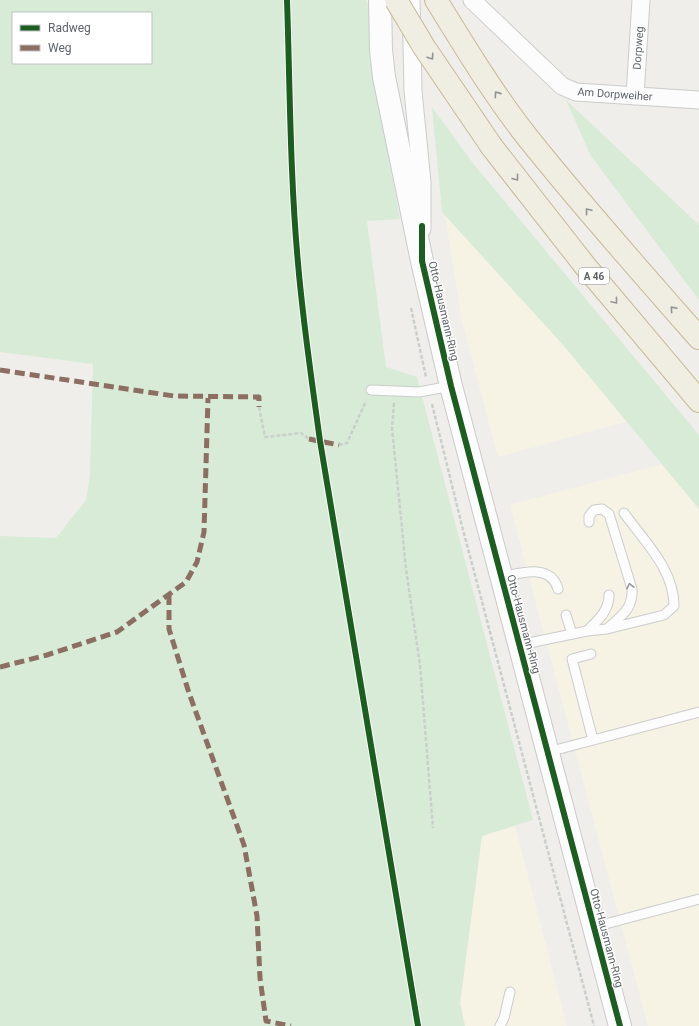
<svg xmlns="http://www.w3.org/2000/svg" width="699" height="1026" font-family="Roboto,sans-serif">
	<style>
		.commercial { fill: #f7f3e4 }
		.green { fill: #d8ebd6; fill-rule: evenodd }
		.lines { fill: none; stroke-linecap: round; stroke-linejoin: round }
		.lane-casing { stroke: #cbcccc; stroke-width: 11 }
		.street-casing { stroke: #cbcccc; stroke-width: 19 }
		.secondary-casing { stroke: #cacacb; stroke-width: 24 }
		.highway-casing { stroke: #c8b996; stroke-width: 24 }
		.path { stroke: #cacfcc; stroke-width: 2.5; stroke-dasharray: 4 2; stroke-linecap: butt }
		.lane { stroke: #fdfcfc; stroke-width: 9 }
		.street { stroke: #fdfcfc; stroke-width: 17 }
		.secondary { stroke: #fdfcfc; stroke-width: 22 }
		.highway { stroke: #f0ede3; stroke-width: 22 }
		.highway-bridge-casing { stroke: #c8b996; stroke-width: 24; stroke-linecap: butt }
		.highway-bridge { stroke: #f0ede3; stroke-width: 22 }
		.quiet { stroke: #8d6e63; stroke-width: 5; stroke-dasharray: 10 5; stroke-linecap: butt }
		.cycleway-casing { stroke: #fff; stroke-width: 8 }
		.cycleway { stroke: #1b5e20; stroke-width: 6 }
		.oneway { stroke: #929393 }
		.oneway2 { stroke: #96999c }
		.labels { text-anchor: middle; stroke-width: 3; stroke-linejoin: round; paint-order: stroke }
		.shield { fill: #fff; stroke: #8f9295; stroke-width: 1 }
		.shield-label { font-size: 10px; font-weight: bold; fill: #5f6368 }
		.street-label { font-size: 11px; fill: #5f6368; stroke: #fff }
	</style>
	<rect width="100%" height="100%" fill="#efeeea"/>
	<!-- commercial -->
	<g class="commercial">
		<polygon points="445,215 564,346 628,421 498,457 462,321"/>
		<polygon points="662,464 699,509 699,1026 648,1026 510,505"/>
		<polygon points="515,826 567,1026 465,1026 460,1003 482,835"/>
	</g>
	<!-- green -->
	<g class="green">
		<path d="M0,0H366L369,6L379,103L400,219L367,221L386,367L417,377L533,820L482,836L460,1003L465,1026H0V536L56,538L86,500L90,475L93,364L0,352ZM13,13H151V63H13Z"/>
		<polygon points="566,100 699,225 699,300 591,156"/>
		<polygon points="432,107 472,162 699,435 699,509 564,346 442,212"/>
	</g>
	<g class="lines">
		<!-- lane casing -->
		<g class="lane-casing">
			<g id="lane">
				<polyline points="371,390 419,392 451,386"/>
				<path d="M589,522V516L594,510L602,509L609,514L632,589C633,609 622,615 608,628"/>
				<path d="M501,577C520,573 551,563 558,589"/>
				<polyline points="566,615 572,634"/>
				<path d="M587,631C598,620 609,611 609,595"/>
				<path d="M519,645L587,631L607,629L664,615L674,606C674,569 644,541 624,513"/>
				<polyline points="591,654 572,659 593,740"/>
				<polyline points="548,752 699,712"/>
				<polyline points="594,927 699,899"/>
				<polyline points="500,1026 504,1018 510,992"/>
			</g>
		</g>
		<!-- street casing -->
		<g class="street-casing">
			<g id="street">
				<polyline points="411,0 413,91 422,182 422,229"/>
				<polyline points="472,0 562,86 576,92 699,100"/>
				<polyline points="635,96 641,0"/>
			</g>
		</g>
		<!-- secondary casing -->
		<g class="secondary-casing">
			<polyline id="secondary" points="380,0 381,50 384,77 422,261 451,386 620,1026"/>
		</g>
		<!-- highway casing -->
		<g class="highway-casing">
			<g id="highway">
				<path d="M436,0C465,47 494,95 528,138C583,207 641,272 699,338"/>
				<polyline points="492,147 586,267 699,401"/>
			</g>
		</g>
		<!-- path -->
		<g class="path">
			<polyline points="411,308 426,377"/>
			<polyline points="394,403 392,428 406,569 420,665 433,828"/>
			<polyline points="432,404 462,526 594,1026"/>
			<polyline points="259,407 265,437 301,433 309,439"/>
			<polyline points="339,445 347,443 366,401"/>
		</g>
		<!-- lane -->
		<use href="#lane" class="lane"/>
		<!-- street -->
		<use href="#street" class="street"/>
		<!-- secondary -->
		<use href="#secondary" class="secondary"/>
		<!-- highway -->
		<use href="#highway" class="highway"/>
		<!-- highway-bridge casing -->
		<g class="highway-bridge-casing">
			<polyline id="highway-bridge" points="396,0 424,47 492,147"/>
		</g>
		<!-- highway-bridge -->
		<use href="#highway-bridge" class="highway-bridge"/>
		<!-- quiet -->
		<g class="quiet">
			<polyline points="0,370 174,396 259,397 259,407"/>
			<polyline points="309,439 339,445"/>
			<polyline points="169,595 169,629 189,693 244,845 257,916 260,978 266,1021 291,1026"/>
			<polyline points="0,667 47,655 117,632 186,582 197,562 204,532 208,398"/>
		</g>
		<!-- cycleway casing -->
		<g class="cycleway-casing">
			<g id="cycleway">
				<path d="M287,0C290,88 290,176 298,263C303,323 312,382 320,441L418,1026"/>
				<polyline points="422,226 422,261 451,386 620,1026"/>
			</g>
		</g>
		<!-- cycleway -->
		<use href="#cycleway" class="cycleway"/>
	</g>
	<!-- one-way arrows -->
	<defs><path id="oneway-chevron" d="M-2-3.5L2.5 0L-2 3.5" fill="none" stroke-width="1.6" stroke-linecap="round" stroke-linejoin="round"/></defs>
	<g class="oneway">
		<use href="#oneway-chevron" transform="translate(431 57) rotate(56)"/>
		<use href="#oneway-chevron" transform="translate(497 94) rotate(-125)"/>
		<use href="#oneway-chevron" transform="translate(516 178) rotate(52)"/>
		<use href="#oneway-chevron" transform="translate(588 211) rotate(-130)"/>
		<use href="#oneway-chevron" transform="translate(615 301) rotate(50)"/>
		<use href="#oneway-chevron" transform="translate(673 309) rotate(-131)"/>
	</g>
	<use class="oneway2" href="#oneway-chevron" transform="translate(630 586) rotate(-102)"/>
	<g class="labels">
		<!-- shield labels -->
		<rect class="shield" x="579" y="268" width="30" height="16" rx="3"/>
		<g class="shield-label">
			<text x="594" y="280">A 46</text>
		</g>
		<!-- street labels -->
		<g class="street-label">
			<text transform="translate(638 48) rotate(-86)" y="4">Dorpweg</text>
			<text transform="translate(615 94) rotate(4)" y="4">Am Dorpweiher</text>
			<text transform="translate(444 311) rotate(77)" y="4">Otto-Hausmann-Ring</text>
			<text transform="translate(524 624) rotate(75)" y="4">Otto-Hausmann-Ring</text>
			<text transform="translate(607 938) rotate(75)" y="4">Otto-Hausmann-Ring</text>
		</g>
	</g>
	<!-- legend -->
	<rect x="12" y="12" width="140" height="52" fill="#ffffff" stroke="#bfc1c3"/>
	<rect x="20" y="25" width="20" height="6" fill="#1b5e20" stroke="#bfc1c3"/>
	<text x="48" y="32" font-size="12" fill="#5f6368">Radweg</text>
	<rect x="20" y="45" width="20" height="6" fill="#8d6e63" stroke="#bfc1c3"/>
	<text x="48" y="52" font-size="12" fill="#5f6368">Weg</text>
</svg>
